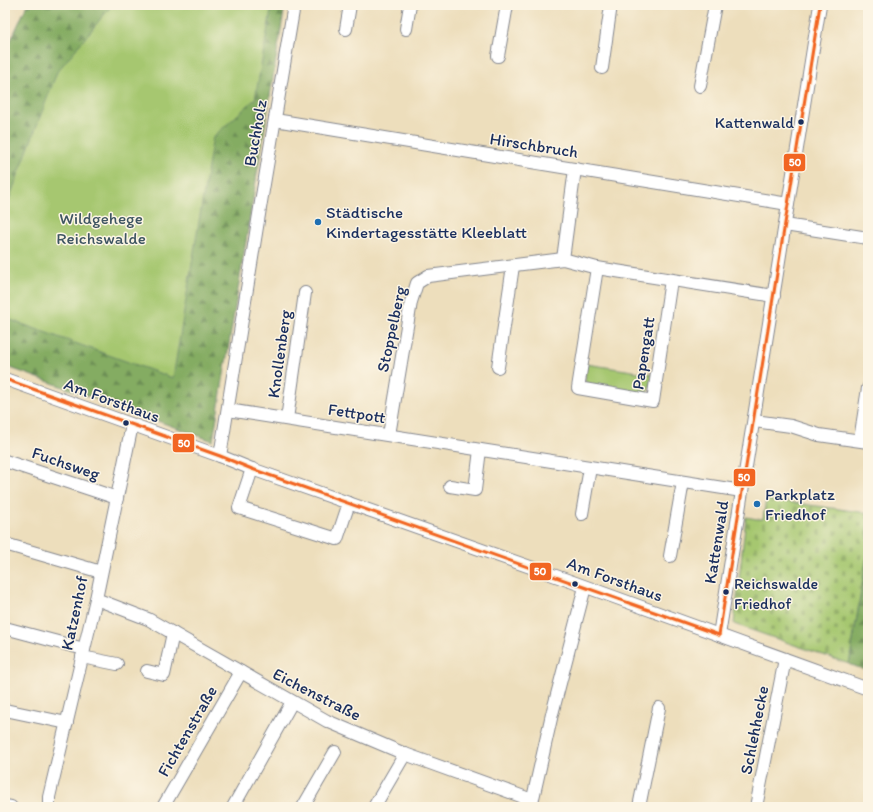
<svg xmlns="http://www.w3.org/2000/svg" width="873" height="812" font-family="Itim,sans-serif">
	<style>
		.forest { fill: url(#forest-firs); stroke: #506e60 }
		.cemetery { fill: url(#cemetery-stones); stroke: #607b67 }
		.green { fill: #a6c770; stroke: #607b67 }
		.lines { fill: none; stroke-linecap: round; stroke-linejoin: round }
		.minor-casing { stroke: #84868d; stroke-width: 14 }
		.minor { stroke: #fff; stroke-width: 12 }
		.bus-1-casing { stroke: #fcf5e5; stroke-width: 6 }
		.bus-1 { stroke: #f26522; stroke-width: 3 }
		.bus-dot { fill: #1b2f5e; stroke: #fcf5e5; stroke-width: 1.5 }
		.poi-dot { fill: #1f6fb2; stroke: #fcf5e5; stroke-width: 1.5 }
		.labels { text-anchor: middle; stroke-width: 3; stroke-linejoin: round; paint-order: stroke }
		.bus-label { font-size: 16px; fill: #1b2f5e; stroke: #fcf5e5; text-anchor: end }
		.street-label { font-size: 17px; fill: #1b2f5e; stroke: #fcf5e5 }
		.poi-label { font-size: 17px; fill: #1b2f5e; stroke: #fcf5e5; text-anchor: start }
		.park-label { font-size: 17px; fill: #3e5562; stroke: #fcf5e5 }
		.line-badge { stroke: #fcf5e5; stroke-width: 1.5 }
		.badge-label { font-size: 11px; text-anchor: middle; font-weight: bold; fill: #fff }
	</style>
	<defs>
		<pattern id="forest-firs" width="22" height="20" patternUnits="userSpaceOnUse"><rect width="22" height="20" fill="#84ac62"/><path d="M5 1l3.5 6h-7zM16 11l3.5 6h-7z" fill="#6b8c54"/></pattern>
		<pattern id="cemetery-stones" width="16" height="16" patternUnits="userSpaceOnUse"><rect width="16" height="16" fill="#a6c770"/><path d="M2 7V4a2 2 0 0 1 4 0v3zM10 15v-3a2 2 0 0 1 4 0v3z" fill="#8eab63"/></pattern>
	</defs>
	<rect width="100%" height="100%" fill="#fcf5e5"/>
	<filter id="ink" filterUnits="userSpaceOnUse"><feTurbulence type="fractalNoise" baseFrequency=".025" numOctaves="2"/><feDisplacementMap in="SourceGraphic" scale="8" xChannelSelector="R" yChannelSelector="G"/><feConvolveMatrix kernelMatrix="1 2 1 2 8 2 1 2 1" color-interpolation-filters="sRGB"/></filter>
	<filter id="wash" filterUnits="userSpaceOnUse"><feTurbulence type="fractalNoise" baseFrequency=".012" numOctaves="4" result="noise"/><feDisplacementMap in="SourceGraphic" scale="16" xChannelSelector="R" yChannelSelector="G"/><feGaussianBlur stdDeviation="0.9" result="paint"/><feColorMatrix in="noise" values="0 0 0 0 0 0 0 0 0 0 0 0 0 0 0 0 0 1.4 0 .05"/><feComposite in="paint" operator="in"/></filter>
	<g filter="url(#wash)">
		<rect width="100%" height="100%" fill="#eddebc"/>
		<!-- forest -->
		<g class="forest">
			<polygon points="27,5 285,5 213,441 5,366 5,53"/>
			<polygon points="868,549 868,671 849,664"/>
		</g>
		<!-- cemetery -->
		<polygon class="cemetery" points="766,499 868,513 868,549 849,664 734,624 746,517 757,519 763,519"/>
		<!-- green -->
		<g class="green">
			<polygon points="112,5 272,5 255,99 213,137 173,378 5,318 5,210 57,72"/>
			<polygon points="586,364 652,374 650,387 647,392 642,393 589,385 585,382"/>
		</g>
	</g>
	<g filter="url(#ink)">
		<g class="lines">
			<!-- minor casing -->
			<g class="minor-casing">
				<g id="minor">
					<polyline points="346,29 350,5"/>
					<polyline points="406,29 410,5"/>
					<polyline points="498,56 507,5"/>
					<polyline points="602,68 611,5"/>
					<polyline points="700,86 715,5"/>
					<polyline points="275,120 788,204"/>
					<polyline points="785,225 868,238"/>
					<polyline points="563,259 575,169"/>
					<polyline points="597,268 578,388 653,401 671,280"/>
					<polyline points="498,367 513,266"/>
					<polyline points="5,379 220,456 252,469 570,581 868,689"/>
					<polyline points="228,410 742,491"/>
					<polyline points="287,419 305,293"/>
					<polyline points="754,421 791,426 819,435 868,442"/>
					<polyline points="389,435 411,302 417,283 428,276 563,259 597,268 774,296"/>
					<polyline points="860,440 868,388"/>
					<polyline points="220,456 262,196 294,5"/>
					<polyline points="5,461 117,498"/>
					<polyline points="252,469 239,508 337,539 349,503"/>
					<polyline points="450,486 475,490 480,450"/>
					<polyline points="582,514 590,468"/>
					<polyline points="5,544 101,572"/>
					<polyline points="670,556 683,482"/>
					<polyline points="96,599 148,619 327,721 405,754 532,800"/>
					<polyline points="5,628 84,649"/>
					<polyline points="719,635 820,5"/>
					<polyline points="82,657 117,664"/>
					<polyline points="147,671 164,675 173,633"/>
					<polyline points="5,710 67,723"/>
					<polyline points="5,806 11,807"/>
					<polyline points="49,807 49,797 96,599 132,425"/>
					<polyline points="163,807 241,672"/>
					<polyline points="233,807 292,702"/>
					<polyline points="303,807 335,752"/>
					<polyline points="374,807 405,754"/>
					<polyline points="531,807 552,714 585,587"/>
					<polyline points="639,807 659,708"/>
					<polyline points="756,807 785,659"/>
				</g>
			</g>
			<!-- minor -->
			<use href="#minor" class="minor"/>
			<!-- bus-1 casing -->
			<g class="bus-1-casing">
				<g id="bus-1">
					<polyline points="5,379 220,456 252,469 719,635"/>
					<polyline points="719,635 820,5"/>
				</g>
			</g>
			<!-- bus-1 -->
			<use href="#bus-1" class="bus-1"/>
		</g>
	</g>
	<!-- markers -->
	<g class="bus-dot">
		<circle cx="801" cy="122" r="3.5"/>
		<circle cx="126" cy="423" r="3.5"/>
		<circle cx="575" cy="584" r="3.5"/>
		<circle cx="726" cy="592" r="3.5"/>
	</g>
	<g class="poi-dot">
		<circle cx="318" cy="222" r="4"/>
		<circle cx="757" cy="504" r="4"/>
	</g>
	<g class="labels">
		<!-- bus labels -->
		<g class="bus-label">
			<text x="794" y="128">Kattenwald</text>
			<text x="734" y="589" text-anchor="start">Reichswalde<tspan x="734" dy="20">Friedhof</tspan></text>
		</g>
		<!-- street labels -->
		<g class="street-label">
			<text transform="translate(255 133) rotate(-80)" y="6">Buchholz</text>
			<text transform="translate(534 145) rotate(9)" y="6">Hirschbruch</text>
			<text transform="translate(391 329) rotate(-78)" y="6">Stoppelberg</text>
			<text transform="translate(643 353) rotate(-81)" y="6">Papengatt</text>
			<text transform="translate(279 354) rotate(-82)" y="6">Knollenberg</text>
			<text transform="translate(112 400) rotate(20)" y="6">Am Forsthaus</text>
			<text transform="translate(357 413) rotate(9)" y="6">Fettpott</text>
			<text transform="translate(66 463) rotate(19)" y="6">Fuchsweg</text>
			<text transform="translate(716 542) rotate(-81)" y="6">Kattenwald</text>
			<text transform="translate(615 579) rotate(20)" y="6">Am Forsthaus</text>
			<text transform="translate(74 613) rotate(-78)" y="6">Katzenhof</text>
			<text transform="translate(317 694) rotate(27)" y="6">Eichenstraße</text>
			<text transform="translate(754 730) rotate(-79)" y="6">Schlehhecke</text>
			<text transform="translate(187 731) rotate(-60)" y="6">Fichtenstraße</text>
		</g>
		<!-- poi labels -->
		<g class="poi-label">
			<text x="326" y="218">Städtische<tspan x="326" dy="20">Kindertagesstätte Kleeblatt</tspan></text>
			<text x="765" y="500">Parkplatz<tspan x="765" dy="20">Friedhof</tspan></text>
		</g>
		<!-- park labels -->
		<g class="park-label">
			<text x="101" y="224">Wildgehege<tspan x="101" dy="20">Reichswalde</tspan></text>
		</g>
	</g>
	<g class="line-badge">
		<rect x="783" y="153" width="23" height="19" rx="4" fill="#f26522"/>
		<rect x="172" y="433" width="23" height="20" rx="4" fill="#f26522"/>
		<rect x="733" y="468" width="23" height="19" rx="4" fill="#f26522"/>
		<rect x="529" y="562" width="23" height="19" rx="4" fill="#f26522"/>
	</g>
	<g class="badge-label">
		<text x="795" y="166">50</text>
		<text x="184" y="447">50</text>
		<text x="744" y="481">50</text>
		<text x="540" y="575">50</text>
	</g>
	<!-- margin -->
	<rect width="873" height="812" fill="none" stroke="#fcf5e5" stroke-width="20"/>
</svg>
